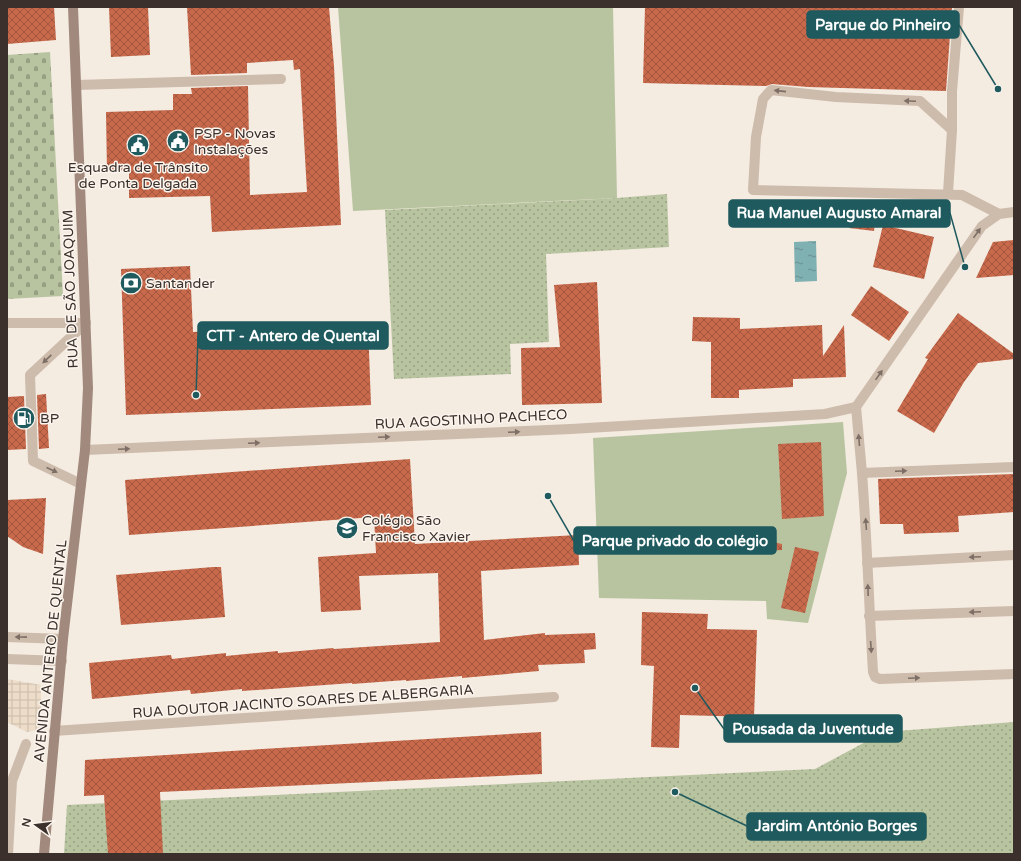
<svg xmlns="http://www.w3.org/2000/svg" width="1021" height="861" font-family="'Varela Round',sans-serif">
	<style>
		.green { fill: #b8c4a0 }
		.cemetery { fill: url(#cemetery-stones) }
		.garden { fill: url(#garden-dots) }
		.plaza { fill: url(#plaza-grid) }
		.water { fill: url(#water-ripples) }
		.building { fill: url(#building-cross-hatch) }
		.lines { fill: none; stroke-linecap: round; stroke-linejoin: round }
		.service { stroke: #cdbbac; stroke-width: 10 }
		.minor { stroke: #cdbbac; stroke-width: 10 }
		.secondary { stroke: #a18a7d; stroke-width: 10 }
		.oneway { fill: #7d6f65 }
		.labels { text-anchor: middle; stroke-width: 3; stroke-linejoin: round; paint-order: stroke }
		.poi-label { font-size: 14px; fill: #3b302b; stroke: #fbf5ee; text-anchor: start }
		.street-label { font-size: 14px; fill: #3b302b; stroke: #fbf5ee }
		.leader { fill: none; stroke: #1f5a5e; stroke-width: 1.5 }
		.callout-dot { fill: #1f5a5e; stroke: #fbf5ee; stroke-width: 1.5 }
		.callout { fill: #1f5a5e; stroke: #1f5a5e; stroke-width: 1.5 }
		.callout-label { font-size: 15px; text-anchor: middle; font-weight: bold; fill: #fff }
	</style>
	<defs>
		<pattern id="cemetery-stones" width="16" height="16" patternUnits="userSpaceOnUse"><rect width="16" height="16" fill="#b8c4a0"/><path d="M2 7V4a2 2 0 0 1 4 0v3zM10 15v-3a2 2 0 0 1 4 0v3z" fill="#97a083"/></pattern>
		<pattern id="garden-dots" width="8" height="8" patternUnits="userSpaceOnUse"><rect width="8" height="8" fill="#b8c4a0"/><path d="M2 2h.1M6 6h.1" fill="none" stroke="#97a083" stroke-width="1.8" stroke-linecap="round"/></pattern>
		<pattern id="plaza-grid" width="8" height="8" patternUnits="userSpaceOnUse"><rect width="8" height="8" fill="#ecdcc8"/><path d="M0 4h8M4 0v8" fill="none" stroke="#cbbdac"/></pattern>
		<pattern id="water-ripples" width="26" height="14" patternUnits="userSpaceOnUse"><rect width="26" height="14" fill="#7fb0b2"/><path d="M2 4q2-2 4 0t4 0M15 11q2-2 4 0t4 0" fill="none" stroke="#699091"/></pattern>
		<pattern id="building-cross-hatch" width="8" height="8" patternUnits="userSpaceOnUse"><rect width="8" height="8" fill="#c8694b"/><path d="M0 0l8 8M0 8l8-8" fill="none" stroke="#a4573f"/></pattern>
	</defs>
	<rect width="100%" height="100%" fill="#f4ebe1"/>
	<!-- green -->
	<g class="green">
		<polygon points="338,7 613,7 617,198 353,211"/>
		<polygon points="843,422 847,473 808,623 767,619 766,601 599,598 593,438"/>
	</g>
	<!-- cemetery -->
	<polygon class="cemetery" points="50,52 63,296 7,299 7,55"/>
	<!-- garden -->
	<g class="garden">
		<polygon points="667,194 669,247 546,254 549,342 510,344 511,374 394,379 385,210 617,198"/>
		<polygon points="1014,722 1014,854 64,854 67,805 815,769 884,732"/>
	</g>
	<!-- plaza -->
	<polygon class="plaza" points="7,679 41,685 41,729 27,732 7,722"/>
	<!-- water -->
	<polygon class="water" points="816,241 817,281 795,282 794,242"/>
	<!-- building -->
	<g class="building">
		<polygon points="7,7 54,7 56,40 7,44"/>
		<polygon points="109,7 148,7 150,55 111,57"/>
		<polygon points="187,7 329,7 334,66 341,225 212,232 210,196 129,198 129,170 107,171 106,112 173,110 173,94 192,94 191,88 248,86 250,195 307,192 300,69 294,70 293,60 247,63 247,73 191,75"/>
		<polygon points="645,7 952,7 946,91 808,87 772,84 766,86 643,83"/>
		<polygon points="851,211 876,214 874,231 849,228"/>
		<polygon points="883,225 934,237 924,279 873,267"/>
		<polygon points="1014,240 1014,275 976,278 993,242"/>
		<polygon points="190,266 193,332 368,325 371,405 126,415 121,269"/>
		<polygon points="597,282 602,403 522,405 521,348 560,347 554,285"/>
		<polygon points="871,286 909,312 889,341 851,315"/>
		<polygon points="958,313 1014,354 1014,359 978,363 964,382 934,433 897,411 928,359 925,358"/>
		<polygon points="693,317 740,318 740,329 822,325 823,356 844,325 846,377 793,379 793,387 739,390 739,398 711,398 711,342 692,341"/>
		<polygon points="46,394 49,448 39,449 37,395"/>
		<polygon points="24,396 26,449 7,450 7,397"/>
		<polygon points="821,442 824,516 782,519 778,444"/>
		<polygon points="410,459 415,544 578,535 579,565 481,571 484,640 545,633 545,635 595,633 596,649 584,650 585,663 538,665 539,671 462,678 462,676 406,681 406,680 352,684 352,683 242,691 242,689 191,694 190,690 92,699 89,663 171,655 172,659 226,653 226,656 278,651 278,653 333,648 334,649 440,642 438,573 359,576 361,610 321,612 318,557 376,553 374,517 129,535 125,480"/>
		<polygon points="1014,474 1014,512 958,516 959,532 904,534 903,524 880,524 878,479"/>
		<polygon points="46,498 43,554 23,547 7,536 7,500"/>
		<polygon points="732,533 782,544 782,550 733,552"/>
		<polygon points="795,547 819,552 805,613 781,608"/>
		<polygon points="213,567 221,567 225,617 121,625 116,575"/>
		<polygon points="642,612 708,614 707,629 757,630 754,717 680,715 679,748 651,747 654,666 641,665"/>
		<polygon points="541,732 542,774 160,792 163,854 108,854 104,795 84,796 85,760"/>
	</g>
	<g class="lines">
		<!-- service -->
		<g class="service">
			<polyline points="76,85 281,79"/>
			<polyline points="952,130 920,101 836,97 771,90 763,99 756,137 753,190 962,195 999,214"/>
			<polyline points="948,193 952,130 952,91 959,7"/>
			<polyline points="7,323 86,323"/>
			<path d="M862,473C867,539 869,605 873,672L875,677L880,679L1014,674"/>
			<polyline points="81,484 33,461 30,375 86,323"/>
			<polyline points="867,563 1014,555"/>
			<polyline points="869,616 1014,611"/>
			<polyline points="8,854 12,781 26,744"/>
		</g>
		<!-- minor -->
		<g class="minor">
			<polyline points="856,407 982,226 999,214 1014,212"/>
			<polyline points="856,407 862,473 1014,467"/>
			<polyline points="85,450 571,429 825,414 856,407"/>
			<polyline points="7,637 63,639"/>
			<polyline points="7,659 62,661"/>
			<polyline points="54,731 554,697"/>
		</g>
		<!-- secondary -->
		<polyline class="secondary" points="44,854 63,639 85,450 88,388 73,7"/>
	</g>
	<!-- one-way arrows -->
	<defs><path id="oneway-solid" d="M-6-.8H1V-3.2L6.5 0L1 3.2V.8H-6Z"/></defs>
	<g class="oneway">
		<use href="#oneway-solid" transform="translate(780 91) rotate(-174)"/>
		<use href="#oneway-solid" transform="translate(910 101) rotate(-177)"/>
		<use href="#oneway-solid" transform="translate(977 233) rotate(-54)"/>
		<use href="#oneway-solid" transform="translate(47 359) rotate(137)"/>
		<use href="#oneway-solid" transform="translate(879 375) rotate(-55)"/>
		<use href="#oneway-solid" transform="translate(514 432) rotate(-3)"/>
		<use href="#oneway-solid" transform="translate(384 437) rotate(-2)"/>
		<use href="#oneway-solid" transform="translate(859 440) rotate(-95)"/>
		<use href="#oneway-solid" transform="translate(254 443) rotate(-3)"/>
		<use href="#oneway-solid" transform="translate(124 449) rotate(-3)"/>
		<use href="#oneway-solid" transform="translate(52 470) rotate(25)"/>
		<use href="#oneway-solid" transform="translate(901 471) rotate(-2)"/>
		<use href="#oneway-solid" transform="translate(866 524) rotate(-94)"/>
		<use href="#oneway-solid" transform="translate(975 557) rotate(177)"/>
		<use href="#oneway-solid" transform="translate(868 590) rotate(-92)"/>
		<use href="#oneway-solid" transform="translate(975 612) rotate(178)"/>
		<use href="#oneway-solid" transform="translate(21 637) rotate(-179)"/>
		<use href="#oneway-solid" transform="translate(871 647) rotate(86)"/>
		<use href="#oneway-solid" transform="translate(914 678) rotate(-2)"/>
	</g>
	<!-- icons -->
	<defs>
		<g id="civic-disc" transform="scale(1.15)"><circle r="9.5" fill="#1f5a5e" stroke="#fbf5ee"/><path d="M-.6-6.5H3V-4.5H.6V-3L4-1V1h2V6H-6V1h2V-1L-.6-3ZM-1.2 2.5V6h2.4V2.5Z" fill="#fff"/></g>
		<g id="bank-disc" transform="scale(1.15)"><circle r="9.5" fill="#1f5a5e" stroke="#fbf5ee"/><path d="M-6-4H6V4H-6ZM0-2.3a2.3 2.3 0 1 0 0 4.6a2.3 2.3 0 1 0 0-4.6Z" fill="#fff"/></g>
		<g id="fuel-disc" transform="scale(1.15)"><circle r="9.5" fill="#1f5a5e" stroke="#fbf5ee"/><path d="M-5.5-6h7V0h2V4h1.3V-2.5L3-4.5l.8-.8L6-3V5H2.5V1h-1V6h-7ZM-4.2-4.7v3.2H.2V-4.7Z" fill="#fff"/></g>
		<g id="school-disc" transform="scale(1.15)"><circle r="9.5" fill="#1f5a5e" stroke="#fbf5ee"/><path d="M0-5L7-2L0 1L-7-2ZM-4 1L0 2.5L4 1V4Q0 6-4 4Z" fill="#fff"/></g>
	</defs>
	<g fill-rule="evenodd">
		<use href="#civic-disc" x="178" y="141"/>
		<use href="#civic-disc" x="138" y="145"/>
		<use href="#bank-disc" x="131" y="283"/>
		<use href="#fuel-disc" x="24" y="418"/>
		<use href="#school-disc" x="347" y="528"/>
	</g>
	<g class="labels">
		<!-- poi labels -->
		<g class="poi-label">
			<text x="194" y="138">PSP - Novas<tspan x="194" dy="16">Instalações</tspan></text>
			<text x="138" y="172" text-anchor="middle">Esquadra de Trânsito<tspan x="138" dy="16">de Ponta Delgada</tspan></text>
			<text x="146" y="288">Santander</text>
			<text x="40" y="423">BP</text>
			<text x="362" y="525">Colégio São<tspan x="362" dy="16">Francisco Xavier</tspan></text>
		</g>
		<!-- street labels -->
		<g class="street-label">
			<text transform="translate(70 289) rotate(-92)" y="5">RUA DE SÃO JOAQUIM</text>
			<text transform="translate(471 419) rotate(-3)" y="5">RUA AGOSTINHO PACHECO</text>
			<text transform="translate(50 651) rotate(-84)" y="5">AVENIDA ANTERO DE QUENTAL</text>
			<text transform="translate(303 701) rotate(-4)" y="5">RUA DOUTOR JACINTO SOARES DE ALBERGARIA</text>
		</g>
	</g>
	<!-- callouts -->
	<path class="leader" d="M998 89L959 25M965 267L950 213M196 395L198 336M548 496L574 541M695 688L724 729M675 792L747 826"/>
	<g class="callout-dot">
		<circle cx="998" cy="89" r="4"/>
		<circle cx="965" cy="267" r="4"/>
		<circle cx="196" cy="395" r="4"/>
		<circle cx="548" cy="496" r="4"/>
		<circle cx="695" cy="688" r="4"/>
		<circle cx="675" cy="792" r="4"/>
	</g>
	<g class="callout">
		<rect x="807" y="11" width="152" height="27" rx="4"/>
		<rect x="729" y="200" width="221" height="27" rx="4"/>
		<rect x="198" y="322" width="190" height="27" rx="4"/>
		<rect x="574" y="527" width="202" height="27" rx="4"/>
		<rect x="724" y="715" width="178" height="27" rx="4"/>
		<rect x="747" y="813" width="179" height="27" rx="4"/>
	</g>
	<g class="callout-label">
		<text x="883" y="30">Parque do Pinheiro</text>
		<text x="839" y="218">Rua Manuel Augusto Amaral</text>
		<text x="293" y="341">CTT - Antero de Quental</text>
		<text x="675" y="546">Parque privado do colégio</text>
		<text x="813" y="734">Pousada da Juventude</text>
		<text x="836" y="831">Jardim António Borges</text>
	</g>
	<!-- border -->
	<rect width="1021" height="861" fill="none" stroke="#3b302b" stroke-width="16"/>
	<!-- north arrow -->
	<g transform="translate(36 825) rotate(284)" stroke="#fbf5ee" stroke-width="3" paint-order="stroke">
	<path d="M0-3L7 15L0 10L-7 15Z" fill="#3b302b"/>
	<text y="-6" font-size="11" font-weight="bold" text-anchor="middle" fill="#3b302b">N</text>
	</g>
</svg>
